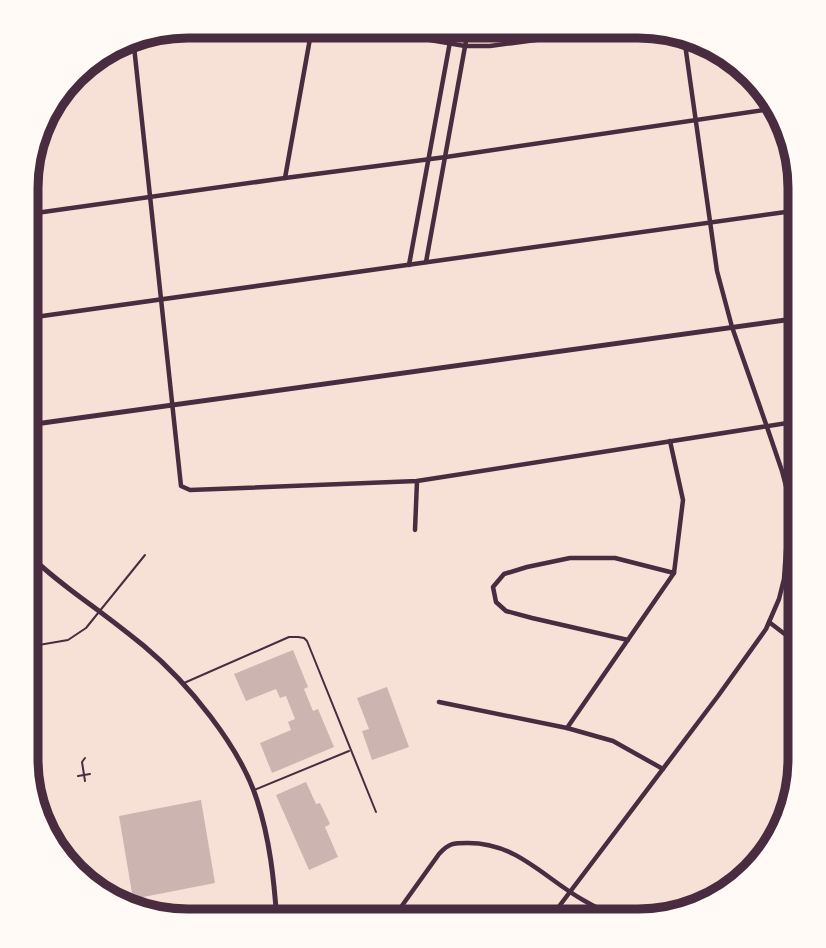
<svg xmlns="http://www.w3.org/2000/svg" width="826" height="948" font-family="'Sofia Sans Condensed',sans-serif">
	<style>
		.building { fill: #ccb4b1 }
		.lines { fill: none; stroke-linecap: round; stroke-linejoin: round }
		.path { stroke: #4a2c40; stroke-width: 2 }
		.service { stroke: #4a2c40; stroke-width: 2 }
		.minor { stroke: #4a2c40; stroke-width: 4.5 }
		.tertiary { stroke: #4a2c40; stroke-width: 5 }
		.rim { fill: none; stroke: #4a2c40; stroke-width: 9 }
	</style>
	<rect width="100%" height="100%" fill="#f7e1d7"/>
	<!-- building -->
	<g class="building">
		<polygon points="293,650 308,687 304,689 313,711 318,709 334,747 272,773 260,743 291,730 288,722 295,719 286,696 280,698 276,689 246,701 234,674"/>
		<polygon points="387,687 409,747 372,760 362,731 369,729 357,698"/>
		<polygon points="306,782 316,804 320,803 330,824 325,827 338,857 309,870 276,795"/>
		<polygon points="201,800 215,883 133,899 119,816"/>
	</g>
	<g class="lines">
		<!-- path -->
		<g class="path">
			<polyline points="85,758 82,762 85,781"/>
			<polyline points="78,776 90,774"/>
		</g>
		<!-- service -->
		<g class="service">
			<polyline points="27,647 68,640 86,628 145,555"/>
			<polyline points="184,683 289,637 298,637 304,638 307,641 376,812"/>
			<polyline points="254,790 349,751"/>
		</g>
		<!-- minor -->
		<g class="minor">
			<polyline points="383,32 465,46 490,46 626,28"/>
			<polyline points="133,37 181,486 190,490 417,481 800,421"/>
			<polyline points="285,178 311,33"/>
			<polyline points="29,214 285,178 446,157 778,108"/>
			<polyline points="426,262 468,30"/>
			<polyline points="409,265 452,31"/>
			<polyline points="28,318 800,210"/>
			<polyline points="789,508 800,516"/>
			<polyline points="415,530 417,481"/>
			<polyline points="769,622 799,645"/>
			<polyline points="628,640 532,618 506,611 496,602 493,587 504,574 527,567 570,558 615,558 674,573"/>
			<polyline points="439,702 567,728 613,741 663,769"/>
			<polyline points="567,728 674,573 683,500 670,441"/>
			<path d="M391,921L439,854C449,843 453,843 468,843C517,843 543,877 583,900C603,912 627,920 650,921"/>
			<polyline points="548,921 718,696 766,629 779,599 784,579 788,523 788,494 782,471 767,427 732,327 717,271 684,37"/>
		</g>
		<!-- tertiary -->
		<g class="tertiary">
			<polyline points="28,425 800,318"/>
			<path d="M27,552C43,570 62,583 80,597C102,613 123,629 144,646C187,682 240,746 257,800C270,840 274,880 277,921"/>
		</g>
	</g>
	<!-- crop -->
	<path d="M0 0H826V948H0ZM188 38H638A150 150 0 0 1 788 188V759A150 150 0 0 1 638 909H188A150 150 0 0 1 38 759V188A150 150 0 0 1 188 38Z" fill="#fffaf5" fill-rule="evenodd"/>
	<path class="rim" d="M188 38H638A150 150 0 0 1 788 188V759A150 150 0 0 1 638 909H188A150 150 0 0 1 38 759V188A150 150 0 0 1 188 38Z"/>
</svg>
